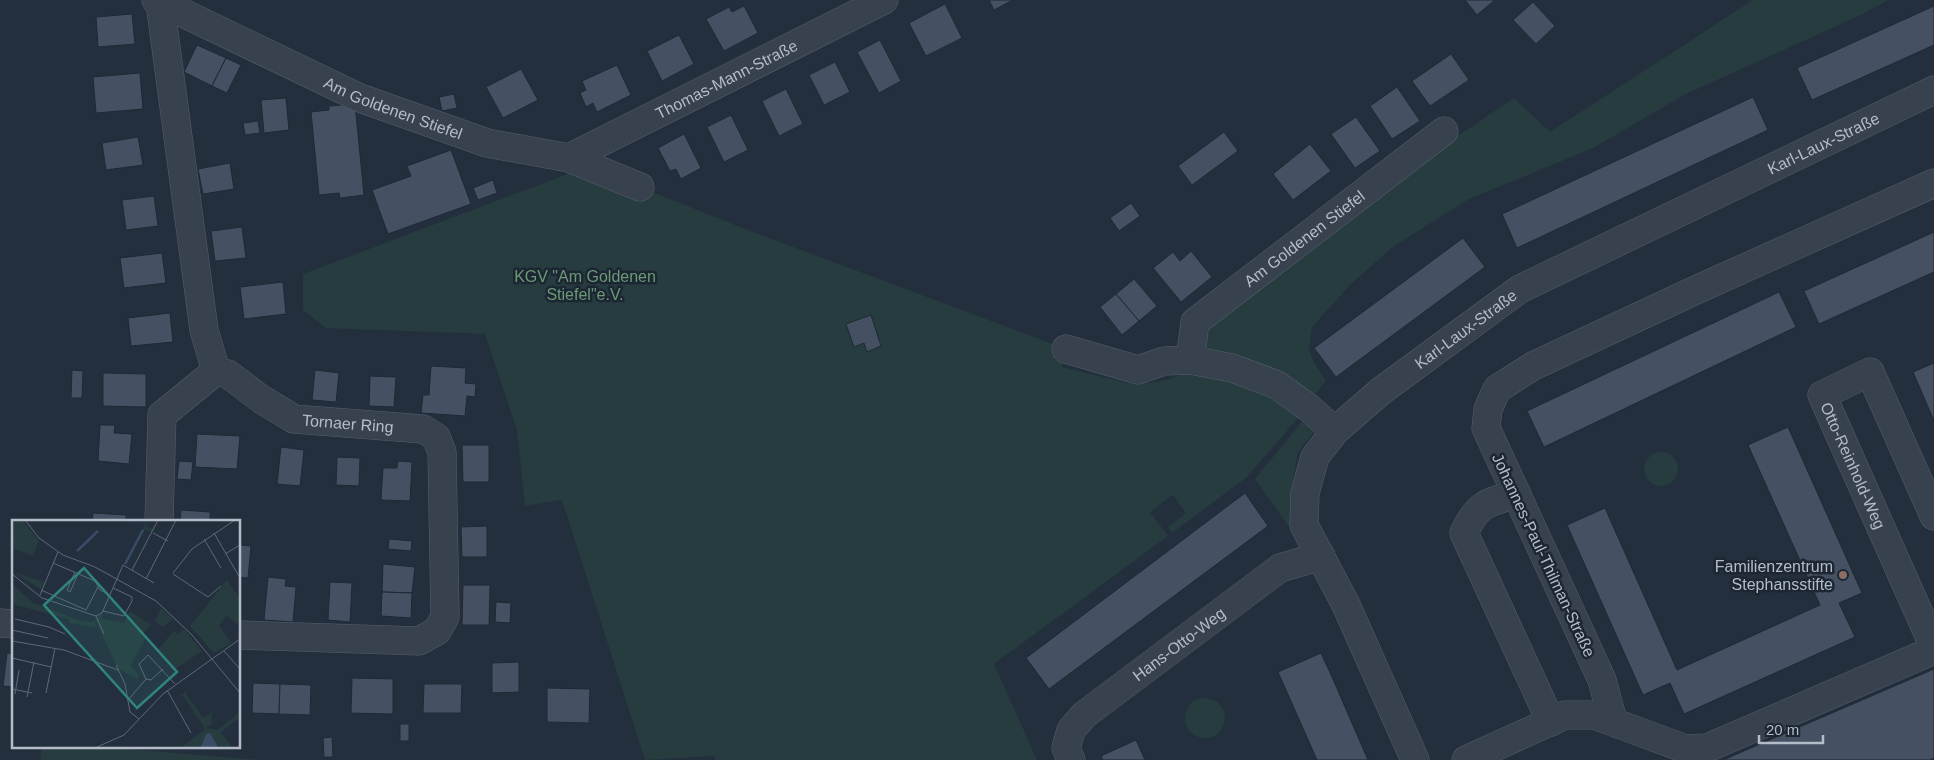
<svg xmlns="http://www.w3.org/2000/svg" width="1934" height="760" font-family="Helvetica,sans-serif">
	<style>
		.green { fill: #263c3f }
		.building { fill: #455162; stroke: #1f2835 }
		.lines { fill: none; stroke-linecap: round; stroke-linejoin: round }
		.minor-casing { stroke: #565f6c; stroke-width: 29 }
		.minor { stroke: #38414e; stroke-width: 28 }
		.education-dot { fill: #8d6e63; stroke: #1d2633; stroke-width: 2 }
		.labels { text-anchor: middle; stroke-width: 5; stroke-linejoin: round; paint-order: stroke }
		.street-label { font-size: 16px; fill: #b4bcc9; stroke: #1d2633 }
		.park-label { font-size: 16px; fill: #6b9a76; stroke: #1d2633 }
		.poi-label { font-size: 16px; fill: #b4bcc9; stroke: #1d2633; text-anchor: end }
		.inset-river { fill: none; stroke: #394c67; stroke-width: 2.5 }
		.inset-road { fill: none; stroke: #5e6776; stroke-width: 1 }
		.view { fill: #308480; fill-opacity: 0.15; stroke: #308480; stroke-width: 2.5 }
		.inset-edge { fill: none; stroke: #b4bcc9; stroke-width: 2.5 }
	</style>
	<rect width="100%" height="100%" fill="#242f3e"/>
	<!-- green -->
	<g class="green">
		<polygon points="1753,0 1888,0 1863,14 1686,94 1593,148 1469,199 1394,246 1351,284 1312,327 1309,348 1313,361 1326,381 1311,399 1209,355 1198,342 1197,328 1410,168 1514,98 1550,132"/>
		<polygon points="581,169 640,187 740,227 1066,349 1062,367 1136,385 1166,380 1197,370 1227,374 1305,410 1247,477 1172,533 1168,527 1186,513 1173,495 1150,512 1168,536 994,664 1037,760 715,760 715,756 645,760 562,500 525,506 517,430 485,334 326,328 303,310 303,274"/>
		<polygon points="1309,413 1320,424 1298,453 1291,491 1293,525 1289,527 1255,479"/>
		<circle cx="1661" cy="469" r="17"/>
		<circle cx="1205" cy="718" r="20"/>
		<polygon points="42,746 93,746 258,760 40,760"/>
	</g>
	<!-- building -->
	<g class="building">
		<polygon points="989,0 1013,0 994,10"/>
		<polygon points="1465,0 1495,0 1477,15"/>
		<polygon points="1533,2 1555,26 1536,44 1513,20"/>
		<polygon points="945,4 962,38 926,56 909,23"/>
		<polygon points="744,6 758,33 724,51 706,19 729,7 732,12"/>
		<polygon points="1934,6 1934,45 1812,100 1797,68"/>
		<polygon points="132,14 135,44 98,47 96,17"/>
		<polygon points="679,35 694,64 662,81 647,51"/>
		<polygon points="880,40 901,81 879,93 857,52"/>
		<polygon points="197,45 226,58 212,86 184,72"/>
		<polygon points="1451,54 1469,80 1430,106 1412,81"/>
		<polygon points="226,58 241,65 227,93 212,86"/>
		<polygon points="835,62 850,92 824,105 809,75"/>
		<polygon points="617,65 631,95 597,112 593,103 586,107 580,93 586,90 582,81"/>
		<polygon points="521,69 538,100 503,118 486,87"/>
		<polygon points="140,73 143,109 96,113 93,77"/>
		<polygon points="1397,87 1420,121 1392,139 1370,106"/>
		<polygon points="786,89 803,124 779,136 762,101"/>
		<polygon points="454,94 457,108 442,111 439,97"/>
		<polygon points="1753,97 1768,130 1517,248 1502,214"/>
		<polygon points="286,98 289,130 264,133 261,100"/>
		<polygon points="355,104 364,195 340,198 339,193 319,195 311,112 329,110 329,106"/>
		<polygon points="731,115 748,150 724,162 707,127"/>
		<polygon points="1356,117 1380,151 1355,168 1331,134"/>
		<polygon points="258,121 260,133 245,135 243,123"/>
		<polygon points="1224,132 1238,151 1192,185 1178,166"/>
		<polygon points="684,134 701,168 681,179 676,169 670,171 658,148"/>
		<polygon points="138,137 143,165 106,170 102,143"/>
		<polygon points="1310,144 1331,171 1293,200 1273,174"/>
		<polygon points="451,150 471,204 388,234 372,190 411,176 407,166"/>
		<polygon points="230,163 234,189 203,194 198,169"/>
		<polygon points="493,180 497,193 478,200 473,188"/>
		<polygon points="154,196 158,226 126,230 122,200"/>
		<polygon points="1131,203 1140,216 1119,231 1110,218"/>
		<polygon points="242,227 246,258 215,261 211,231"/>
		<polygon points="1934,232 1934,272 1819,324 1804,291"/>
		<polygon points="1463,238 1485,267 1336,377 1314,348"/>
		<polygon points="1191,251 1212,277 1181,302 1153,268 1173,252 1180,261"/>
		<polygon points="162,253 166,283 124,288 120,258"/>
		<polygon points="1134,279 1157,306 1139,321 1116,294"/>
		<polygon points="283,282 286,314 244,319 240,287"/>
		<polygon points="1779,292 1796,327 1544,447 1527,411"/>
		<polygon points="1116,294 1139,321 1122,335 1100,307"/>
		<polygon points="170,313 173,342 131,346 128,318"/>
		<polygon points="871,315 881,346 867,352 864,343 854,347 846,324"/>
		<polygon points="1934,363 1934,421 1913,372"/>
		<polygon points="431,366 466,368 465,383 476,384 475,397 467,396 465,416 421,413 423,395 429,395"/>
		<polygon points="72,370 83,371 82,398 71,398"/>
		<polygon points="315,370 339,373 336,402 312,400"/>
		<polygon points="103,373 146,374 146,407 103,406"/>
		<polygon points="370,376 396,377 394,407 369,406"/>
		<polygon points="100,425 115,425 114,433 132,434 129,464 98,461"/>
		<polygon points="1788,427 1862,593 1839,603 1855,637 1684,714 1670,683 1643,695 1567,525 1605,508 1677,670 1690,664 1820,605 1748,445"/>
		<polygon points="197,434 240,436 237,469 195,467"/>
		<polygon points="462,445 489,445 489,482 463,482"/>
		<polygon points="281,447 304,450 300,486 277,484"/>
		<polygon points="337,457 360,458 359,486 336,485"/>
		<polygon points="179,461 193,462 191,480 177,479"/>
		<polygon points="398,461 412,462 410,501 381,500 383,468 397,468"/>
		<polygon points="1245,493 1268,526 1049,689 1026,658"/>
		<polygon points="181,510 210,512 210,521 180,521"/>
		<polygon points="93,513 126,515 126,521 92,521"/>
		<polygon points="487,526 487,557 462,557 461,527"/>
		<polygon points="389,539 412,541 411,551 388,549"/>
		<polygon points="239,545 251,546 248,578 239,577"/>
		<polygon points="383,564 415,567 412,593 382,592"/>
		<polygon points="268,577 286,579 285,586 296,587 293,622 264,620"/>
		<polygon points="330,582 352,583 350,622 328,620"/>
		<polygon points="463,585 490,585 489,625 462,625"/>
		<polygon points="382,592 412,593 411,618 381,616"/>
		<polygon points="496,602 511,603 510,623 495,622"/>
		<polygon points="7,653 14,654 14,687 3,686"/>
		<polygon points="1321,653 1332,677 1368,760 1317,760 1278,672"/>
		<polygon points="519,662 519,692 492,693 492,663"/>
		<polygon points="1934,669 1934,758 1930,760 1723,760"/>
		<polygon points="352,678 393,679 393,714 351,713"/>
		<polygon points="253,683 280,684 279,714 252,713"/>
		<polygon points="280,684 311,685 310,715 279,714"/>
		<polygon points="424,684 462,684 461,713 423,713"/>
		<polygon points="547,688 590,689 589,723 547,722"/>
		<rect x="400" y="724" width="9" height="17"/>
		<polygon points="332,737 333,757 324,757 323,738"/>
		<polygon points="1136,740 1145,760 1103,760 1101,756"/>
		<rect x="170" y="746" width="31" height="3"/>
	</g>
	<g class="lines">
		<!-- minor casing -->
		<g class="minor-casing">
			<g id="minor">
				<path id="s1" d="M156,0L360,98L487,143L569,158L640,187"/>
				<path id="s2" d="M160,3L204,330L216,371L228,374L261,399L294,419L423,429L436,437L442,452L445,617L437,631L419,641L239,635"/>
				<path id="s3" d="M569,158L884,0"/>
				<polyline points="1066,349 1138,370 1164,361 1190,360 1232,368 1277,385 1309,408 1335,431"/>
				<path id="s4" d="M1190,360L1195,322L1444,131"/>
				<path d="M1517,494C1486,503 1478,503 1464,533L1551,722"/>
				<path id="s5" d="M1934,516L1870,372L1822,395L1934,647"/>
				<polyline points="159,521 162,415 216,371"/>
				<polyline points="0,623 14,624"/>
				<polyline points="1613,721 1602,680 1486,428 1488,409 1497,389 1533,366 1698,289 1934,183"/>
				<path id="s6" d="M1071,760L1066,748L1071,730L1084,715L1280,568L1321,556"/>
				<path id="s7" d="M1415,760L1346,605L1304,525L1305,493L1315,457L1335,431L1381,391L1520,289L1934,90"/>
				<polyline points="1466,760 1565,715 1594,715 1686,749 1707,748 1934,650"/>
			</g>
		</g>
		<!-- minor -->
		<use href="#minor" class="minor"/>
	</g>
	<!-- markers -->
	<circle class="education-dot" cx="1843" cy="575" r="5"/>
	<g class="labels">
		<!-- street labels -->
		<g class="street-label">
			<text dy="6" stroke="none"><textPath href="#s3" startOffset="176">Thomas-Mann-Straße</textPath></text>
			<text dy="6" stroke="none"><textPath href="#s1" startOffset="261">Am Goldenen Stiefel</textPath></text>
			<text dy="6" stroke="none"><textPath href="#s7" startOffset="932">Karl-Laux-Straße</textPath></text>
			<text dy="6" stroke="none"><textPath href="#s4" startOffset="176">Am Goldenen Stiefel</textPath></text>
			<text dy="6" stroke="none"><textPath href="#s7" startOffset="528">Karl-Laux-Straße</textPath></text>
			<text dy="6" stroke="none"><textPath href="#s2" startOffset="519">Tornaer Ring</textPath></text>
			<text dy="6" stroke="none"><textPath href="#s5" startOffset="288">Otto-Reinhold-Weg</textPath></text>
			<text transform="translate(1544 555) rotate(65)" y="6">Johannes-Paul-Thilman-Straße</text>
			<text dy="6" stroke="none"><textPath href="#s6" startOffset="170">Hans-Otto-Weg</textPath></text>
		</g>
		<!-- park labels -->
		<g class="park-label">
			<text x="585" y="282">KGV "Am Goldenen<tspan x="585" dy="18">Stiefel"e.V.</tspan></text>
		</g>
		<!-- poi labels -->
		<g class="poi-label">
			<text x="1833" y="572">Familienzentrum<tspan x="1833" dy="18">Stephansstifte</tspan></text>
		</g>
	</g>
	<!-- overview -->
	<g transform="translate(12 520)">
		<rect width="228" height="228" fill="#242f3e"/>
		<path d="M2,0H10L27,20L21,36L0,28ZM109,0H136L134,6L141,9L140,12L132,10L120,33L134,1ZM1,52L32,62L29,69L12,59ZM215,60L227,77V101L224,104L215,96L207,105L219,123L202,133L178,106ZM0,64L20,82L68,101L79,102L83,99L85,108L57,103V99L0,84ZM149,88L161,99L151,107L143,101ZM118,91L139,105L131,113L134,117L119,146L127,155L125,159L106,149L84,102V97L91,94L90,99L112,103ZM172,109L190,131L162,150L146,129L162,111L166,114ZM173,172L191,198L198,194L199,186L200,204L194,208L205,210L227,193V198L209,212L220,227H170L193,209L172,177L167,176Z" fill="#263c3f"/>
		<path d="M198,213L206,227H189L194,214Z" fill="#394c67"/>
		<path class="inset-river" d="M114,0H132M65,31L86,11M113,44L131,10"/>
		<path class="inset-road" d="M13,0L27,18L51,35L83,47L144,81L180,115L228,173M141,13L156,21M202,13L228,58M192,19L209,48M213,34L228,25M41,43L83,61L88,70L98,75M120,50L146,0M63,52L55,70L58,72L66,54M161,53L180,29L223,0M0,54L30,78L84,96L90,93L111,45L142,63M161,54L196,77L209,66M134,59L164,0M29,70L74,90L86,67M28,75L46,32M91,91L112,96L120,81V77L101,68M84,96L92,114M3,99L37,107L53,114M0,110L36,118M0,121L52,130L106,150M212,131L228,149M0,138L39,147M104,145L113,164L118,192L127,199M134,159L139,160L151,149M0,169L20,173M155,170L179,213M34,173L43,128M3,174L7,150M15,177L22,142M117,179L134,159L127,144L136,135L163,164M85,227L112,215L151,174L228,119"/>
		<path class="view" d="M72,48L165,152L125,188L32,85Z"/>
		<rect width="228" height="228" class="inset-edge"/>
	</g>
	<!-- scale -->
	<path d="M1759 735v8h64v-8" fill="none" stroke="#b4bcc9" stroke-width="2.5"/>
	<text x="1766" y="735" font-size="15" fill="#b4bcc9" stroke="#1d2633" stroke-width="4" paint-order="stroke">20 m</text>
</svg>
